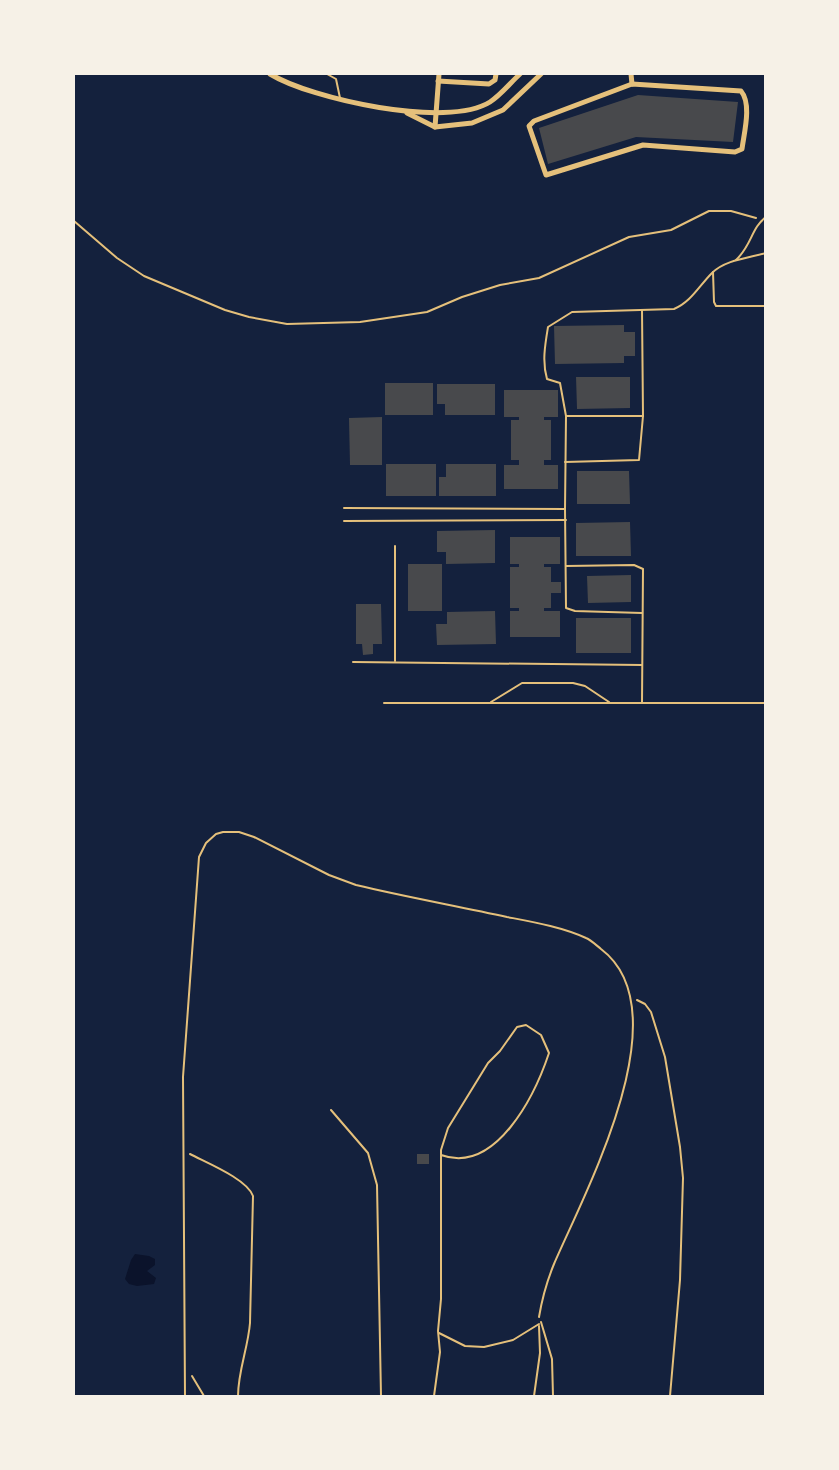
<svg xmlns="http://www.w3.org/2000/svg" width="839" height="1470" font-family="'Source Sans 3',sans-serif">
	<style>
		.water { fill: #0b132b }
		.building { fill: #48494c }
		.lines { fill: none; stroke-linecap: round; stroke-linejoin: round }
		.path { stroke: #e5c07b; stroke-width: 2 }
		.service { stroke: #e5c07b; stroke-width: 2 }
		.minor { stroke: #e5c07b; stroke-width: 5 }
	</style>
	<rect width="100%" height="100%" fill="#14213d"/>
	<!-- water -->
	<polygon class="water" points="135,1254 149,1256 155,1259 155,1265 147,1271 156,1278 154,1284 137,1286 129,1284 125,1279 131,1260"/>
	<!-- building -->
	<g class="building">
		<polygon points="638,95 738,102 733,142 636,137 548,164 539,128"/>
		<polygon points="624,325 624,332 635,332 635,356 624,356 624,363 555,364 554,326"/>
		<polygon points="576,377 630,377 630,408 577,409"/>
		<rect x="385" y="383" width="48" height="32"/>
		<polygon points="437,384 495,384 495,415 445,415 445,404 437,404"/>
		<polygon points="504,390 558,390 558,417 544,417 544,420 551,420 551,460 544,460 544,465 558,465 558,489 504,489 504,465 519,465 519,460 511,460 511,420 519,420 519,417 504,417"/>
		<polygon points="382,417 382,465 350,465 349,418"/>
		<rect x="386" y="464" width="50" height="32"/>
		<polygon points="446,464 496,464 496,496 439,496 439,477 446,477"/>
		<polygon points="577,471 629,471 630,504 577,504"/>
		<polygon points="630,522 631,556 576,556 576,523"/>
		<polygon points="495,530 495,563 446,564 446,552 437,552 437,531"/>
		<polygon points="510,537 560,537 560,564 544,564 544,567 551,567 551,582 561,582 561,593 551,593 551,608 544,608 544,611 560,611 560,637 510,637 510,611 519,611 519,608 510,608 510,567 519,567 519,564 510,564"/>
		<rect x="408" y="564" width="34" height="47"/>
		<polygon points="631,575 631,602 588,603 587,576"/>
		<polygon points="356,604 381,604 382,644 373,644 373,654 363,655 362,644 356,644"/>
		<polygon points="495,611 496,644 437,645 436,624 447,624 447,612"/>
		<rect x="576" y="618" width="55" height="35"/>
		<rect x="417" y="1154" width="12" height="10"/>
	</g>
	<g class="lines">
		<!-- path -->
		<g class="path">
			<polyline points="74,221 117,258 144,276 225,310 249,317 287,324 360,322 427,312 462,297 500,285 539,278 629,237 671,230 709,211 731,211 756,218"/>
			<polyline points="637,1000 645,1004 651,1012 665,1057 680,1147 683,1178 680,1280 670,1396"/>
			<polyline points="331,1110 368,1153 377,1185 381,1396"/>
			<path d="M190,1154C207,1163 247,1179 253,1196L250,1323C248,1348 238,1371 238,1396"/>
			<polyline points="541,1322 552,1359 553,1396"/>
			<polyline points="439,1333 465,1346 484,1347 513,1340 539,1324"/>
			<polyline points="192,1376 204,1396"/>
			<path d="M434,1396L440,1352L438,1331L441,1299V1150L448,1128L488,1063L500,1051L517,1027L526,1025L541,1035L549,1053C535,1095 496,1175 441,1155"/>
			<polyline points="534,1396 540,1353 539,1326"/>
		</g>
		<!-- service -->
		<g class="service">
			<polyline points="327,74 336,79 340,98"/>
			<path d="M736,260C752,245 751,228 766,217"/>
			<polyline points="713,272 714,302 716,306 766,306"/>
			<polyline points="566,416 643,416"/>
			<polyline points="565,462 639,460 643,416 642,310"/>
			<path d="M344,508L565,509L566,416L560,383L547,379C542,362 545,345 548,327L572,312L674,309C691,302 699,286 712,273C725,260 748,258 766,253"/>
			<polyline points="565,509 566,608 575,611 642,613"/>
			<polyline points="344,521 566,520"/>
			<polyline points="395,546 395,661"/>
			<polyline points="566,566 634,565 643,569 642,702"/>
			<polyline points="353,662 642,665"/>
			<polyline points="491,702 522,683 573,683 585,686 609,702"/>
			<polyline points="384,703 766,703"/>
			<path d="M185,1396L183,1077L199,857L206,843L216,834L223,832H239L254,837L329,875L356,885C406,897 457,906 507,917C533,922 562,927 586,938C591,940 596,945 601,949C683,1011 585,1192 554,1264C547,1281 542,1299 539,1317"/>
		</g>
		<!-- minor -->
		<g class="minor">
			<path d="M270,74C311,99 447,129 490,102C501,95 511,82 520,74"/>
			<polyline points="631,74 632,84"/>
			<polyline points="438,81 489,84 495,80 496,74"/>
			<path d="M632,84L741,91C752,104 744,133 742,149L735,152L643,145L546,175L529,126L534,121Z"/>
			<polyline points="407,113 435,127 472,123 503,110 541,74"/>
			<polyline points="435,127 439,74"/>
		</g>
	</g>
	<!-- border -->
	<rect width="839" height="1470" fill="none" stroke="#f6f1e7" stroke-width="150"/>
</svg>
